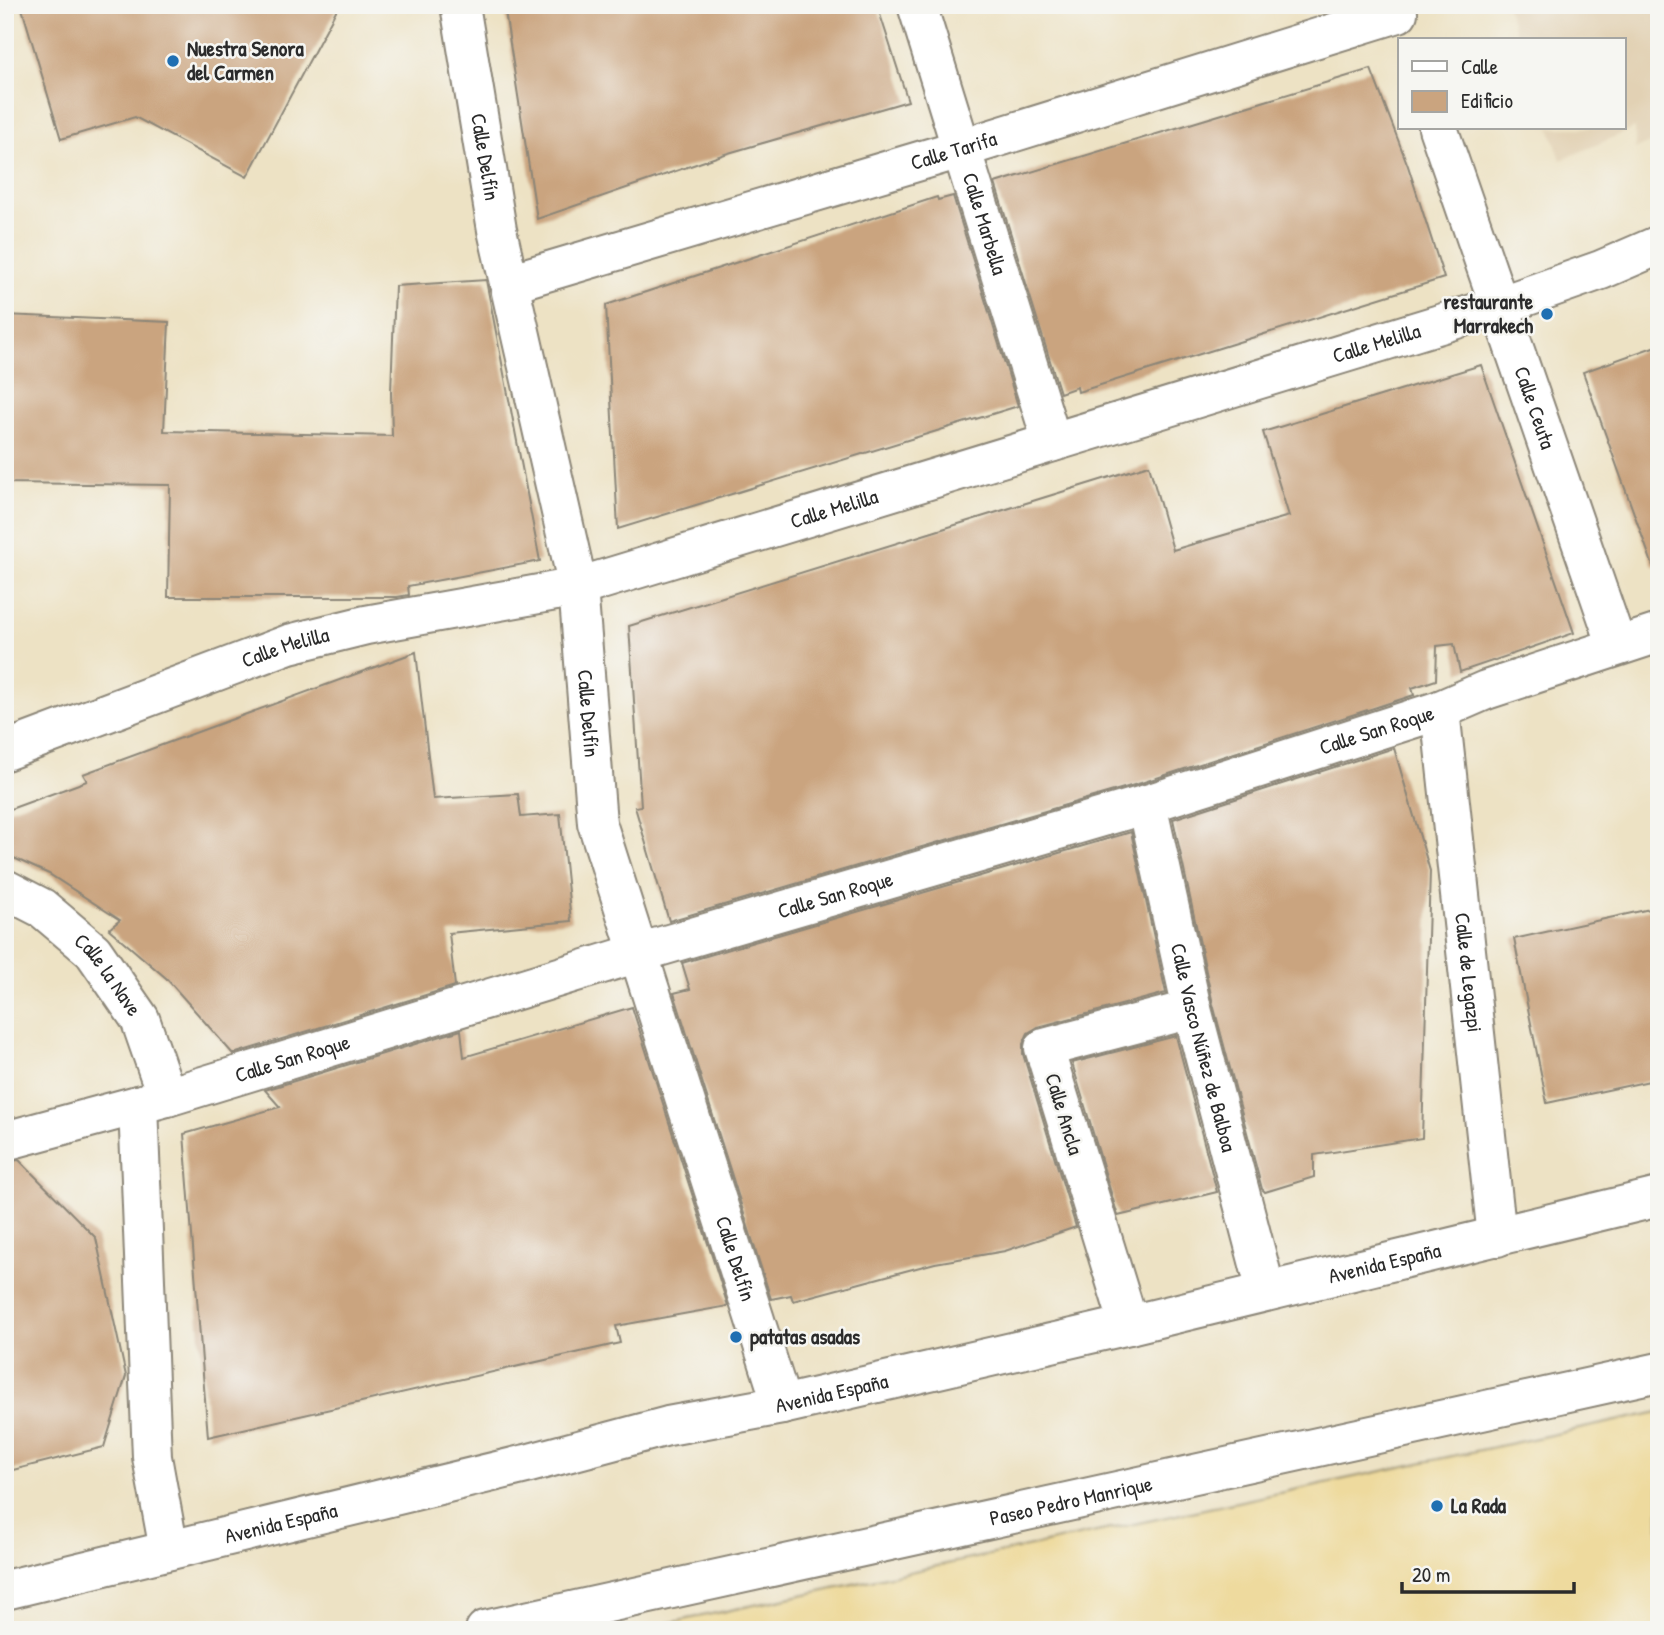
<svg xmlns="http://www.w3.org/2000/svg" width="1664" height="1635" font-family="'Patrick Hand',sans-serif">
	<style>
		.built { fill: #e2d1b4 }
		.sand { fill: #eeda9e; stroke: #8c8264; stroke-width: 2 }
		.building { fill: #caa47f }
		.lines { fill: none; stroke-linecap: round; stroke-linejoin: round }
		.street-casing { stroke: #8c8678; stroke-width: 42 }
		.street { stroke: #fff; stroke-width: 38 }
		.poi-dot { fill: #1f6fb2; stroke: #f6f6f2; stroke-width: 2.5 }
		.labels { text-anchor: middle; stroke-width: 5; stroke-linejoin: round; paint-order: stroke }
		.poi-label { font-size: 21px; font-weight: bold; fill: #2b2b2b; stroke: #f6f6f2; text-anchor: start }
		.street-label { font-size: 21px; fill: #2b2b2b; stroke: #f6f6f2 }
	</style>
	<rect width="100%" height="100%" fill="#f6f6f2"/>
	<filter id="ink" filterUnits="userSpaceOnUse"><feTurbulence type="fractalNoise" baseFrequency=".0143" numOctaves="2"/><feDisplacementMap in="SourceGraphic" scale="14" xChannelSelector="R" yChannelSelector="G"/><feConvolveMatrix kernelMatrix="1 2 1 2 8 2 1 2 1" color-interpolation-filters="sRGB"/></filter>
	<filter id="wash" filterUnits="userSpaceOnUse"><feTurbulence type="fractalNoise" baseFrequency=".00686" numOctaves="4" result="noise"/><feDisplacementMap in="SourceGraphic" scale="28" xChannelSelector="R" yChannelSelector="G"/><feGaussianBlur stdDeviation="1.57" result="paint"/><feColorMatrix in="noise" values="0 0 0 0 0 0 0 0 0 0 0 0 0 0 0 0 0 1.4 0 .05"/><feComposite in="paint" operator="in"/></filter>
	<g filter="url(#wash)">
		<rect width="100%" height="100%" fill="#ede2c4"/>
		<!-- built -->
		<polygon class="built" points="1506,5 1659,5 1659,139 1635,149 1635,128 1561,160 1550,128 1624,128 1624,40 1519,40"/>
		<!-- sand -->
		<polygon class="sand" points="1659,1412 1659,1630 636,1630 773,1601"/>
		<g id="blocks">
			<!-- building -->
			<g class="building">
				<polygon points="21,5 339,5 247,177 135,117 61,139"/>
				<polygon points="504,5 877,5 908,101 725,154 537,219"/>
				<polygon points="1371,69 1408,166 1444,278 1078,392 1077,387 1060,393 995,183"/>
				<polygon points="953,196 1018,406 618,529 606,305 937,197 938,200"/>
				<polygon points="486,280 540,561 408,586 409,595 397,597 168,597 170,485 5,483 9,383 5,383 5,315 169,322 164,431 392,436 391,392 395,286"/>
				<polygon points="1659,345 1659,565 1653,566 1583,372"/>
				<polygon points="1481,365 1574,633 1460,672 1454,644 1437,646 1436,680 1412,688 1414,695 1141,783 669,921 635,807 641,806 629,626 1149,465 1173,550 1289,516 1263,432"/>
				<polygon points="416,652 433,799 518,794 521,817 560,814 571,921 449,933 455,986 233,1054 166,978 109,929 120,920 49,874 5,854 5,811 87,781 83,774"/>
				<polygon points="1394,748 1430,871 1422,1138 1314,1155 1314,1177 1265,1192 1262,1189 1213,1004 1173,819"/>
				<polygon points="1131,832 1166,993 1038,1027 1028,1033 1023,1044 1023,1054 1076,1227 1005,1251 935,1263 793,1301 791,1295 771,1299 674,993 690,989 682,963"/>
				<polygon points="1659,907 1659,1079 1547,1103 1514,939"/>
				<polygon points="632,1007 728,1306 616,1326 620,1343 208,1437 184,1134 280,1107 265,1090 461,1030 464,1057"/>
				<polygon points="1176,1036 1217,1192 1118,1216 1072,1063"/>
				<polygon points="19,1160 96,1238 126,1376 104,1447 5,1472 5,1162"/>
			</g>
		</g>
	</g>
	<g filter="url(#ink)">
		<use href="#blocks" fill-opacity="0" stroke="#8c8678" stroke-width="2"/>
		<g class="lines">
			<!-- street casing -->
			<g class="street-casing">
				<g id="street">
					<path id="s1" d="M460,5L497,230L578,587L597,823L782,1405"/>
					<path id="s2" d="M917,5L1052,442"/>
					<path id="s3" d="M1438,128L1617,646"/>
					<path id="s4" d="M509,283L960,149L1398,13"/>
					<path id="s5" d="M1440,710L1497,1237"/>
					<path id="s6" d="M5,751L289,644L366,625L578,587L1499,306L1601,270L1659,245"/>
					<path id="s7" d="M1147,804L1192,1009L1266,1291"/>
					<path id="s8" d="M5,889L42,908L93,951L140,1019L167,1097"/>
					<polyline points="138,1105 152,1457 169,1550"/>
					<path id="s9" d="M5,1141L167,1097L638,953L1147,804L1440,710L1486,690L1659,633"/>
					<polyline points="1129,1325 1044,1048 1192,1009"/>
					<path id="s10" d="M5,1590L526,1464L668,1426L782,1405L1129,1325L1659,1197"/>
					<path id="s11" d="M485,1630L1659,1372"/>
				</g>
			</g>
			<!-- street -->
			<use href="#street" class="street"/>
		</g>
	</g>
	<!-- markers -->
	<g class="poi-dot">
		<circle cx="173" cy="61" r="7"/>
		<circle cx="1547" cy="314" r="7"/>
		<circle cx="736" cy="1337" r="7"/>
		<circle cx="1437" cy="1506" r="7"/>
	</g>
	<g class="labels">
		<!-- poi labels -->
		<g class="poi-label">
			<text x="187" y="56">Nuestra Senora<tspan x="187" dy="24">del Carmen</tspan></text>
			<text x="1533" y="309" text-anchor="end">restaurante<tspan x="1533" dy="24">Marrakech</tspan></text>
			<text x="750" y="1344">patatas asadas</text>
			<text x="1451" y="1513">La Rada</text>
		</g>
		<!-- street labels -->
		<g class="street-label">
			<text dy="7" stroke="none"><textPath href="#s4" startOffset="464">Calle Tarifa</textPath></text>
			<text dy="7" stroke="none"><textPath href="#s1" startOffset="154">Calle Delfín</textPath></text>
			<text dy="7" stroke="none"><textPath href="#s2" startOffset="229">Calle Marbella</textPath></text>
			<text dy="7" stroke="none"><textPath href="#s6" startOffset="1433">Calle Melilla</textPath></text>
			<text dy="7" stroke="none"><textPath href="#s3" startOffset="296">Calle Ceuta</textPath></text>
			<text dy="7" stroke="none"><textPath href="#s6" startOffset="866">Calle Melilla</textPath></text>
			<text dy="7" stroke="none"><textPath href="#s6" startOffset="299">Calle Melilla</textPath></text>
			<text dy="7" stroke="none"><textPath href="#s1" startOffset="721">Calle Delfín</textPath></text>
			<text dy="7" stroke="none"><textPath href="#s9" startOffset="1432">Calle San Roque</textPath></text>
			<text dy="7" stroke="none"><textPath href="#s9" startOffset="866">Calle San Roque</textPath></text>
			<text dy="7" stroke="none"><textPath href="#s5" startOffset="264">Calle de Legazpi</textPath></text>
			<text dy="7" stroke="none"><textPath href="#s8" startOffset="136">Calle la Nave</textPath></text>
			<text dy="7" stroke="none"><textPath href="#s7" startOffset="250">Calle Vasco Núñez de Balboa</textPath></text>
			<text dy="7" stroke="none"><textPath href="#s9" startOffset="299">Calle San Roque</textPath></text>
			<text transform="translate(1064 1114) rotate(73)" y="7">Calle Ancla</text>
			<text dy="7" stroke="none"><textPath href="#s1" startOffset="1288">Calle Delfín</textPath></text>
			<text dy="7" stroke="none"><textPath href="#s10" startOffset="1418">Avenida España</textPath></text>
			<text dy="7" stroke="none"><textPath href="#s10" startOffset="850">Avenida España</textPath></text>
			<text dy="7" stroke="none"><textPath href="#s11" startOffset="600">Paseo Pedro Manrique</textPath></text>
			<text dy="7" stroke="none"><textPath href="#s10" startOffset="284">Avenida España</textPath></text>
		</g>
	</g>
	<!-- margin -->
	<rect width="1664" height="1635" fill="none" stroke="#f6f6f2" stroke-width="28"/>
	<!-- legend -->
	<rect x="1398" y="38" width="228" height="91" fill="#f6f6f2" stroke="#a5a5a2" stroke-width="2"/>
	<rect x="1412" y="61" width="35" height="10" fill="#ffffff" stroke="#a5a5a2" stroke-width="2"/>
	<text x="1461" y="74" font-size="21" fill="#2b2b2b">Calle</text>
	<rect x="1412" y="91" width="35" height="21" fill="#caa47f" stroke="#a5a5a2" stroke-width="2"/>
	<text x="1461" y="108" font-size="21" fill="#2b2b2b">Edificio</text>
	<!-- scale -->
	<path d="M1402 1582v10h172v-10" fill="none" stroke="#2b2b2b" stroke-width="3.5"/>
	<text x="1412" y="1582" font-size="21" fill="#2b2b2b" stroke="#f6f6f2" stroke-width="5" paint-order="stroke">20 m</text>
</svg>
